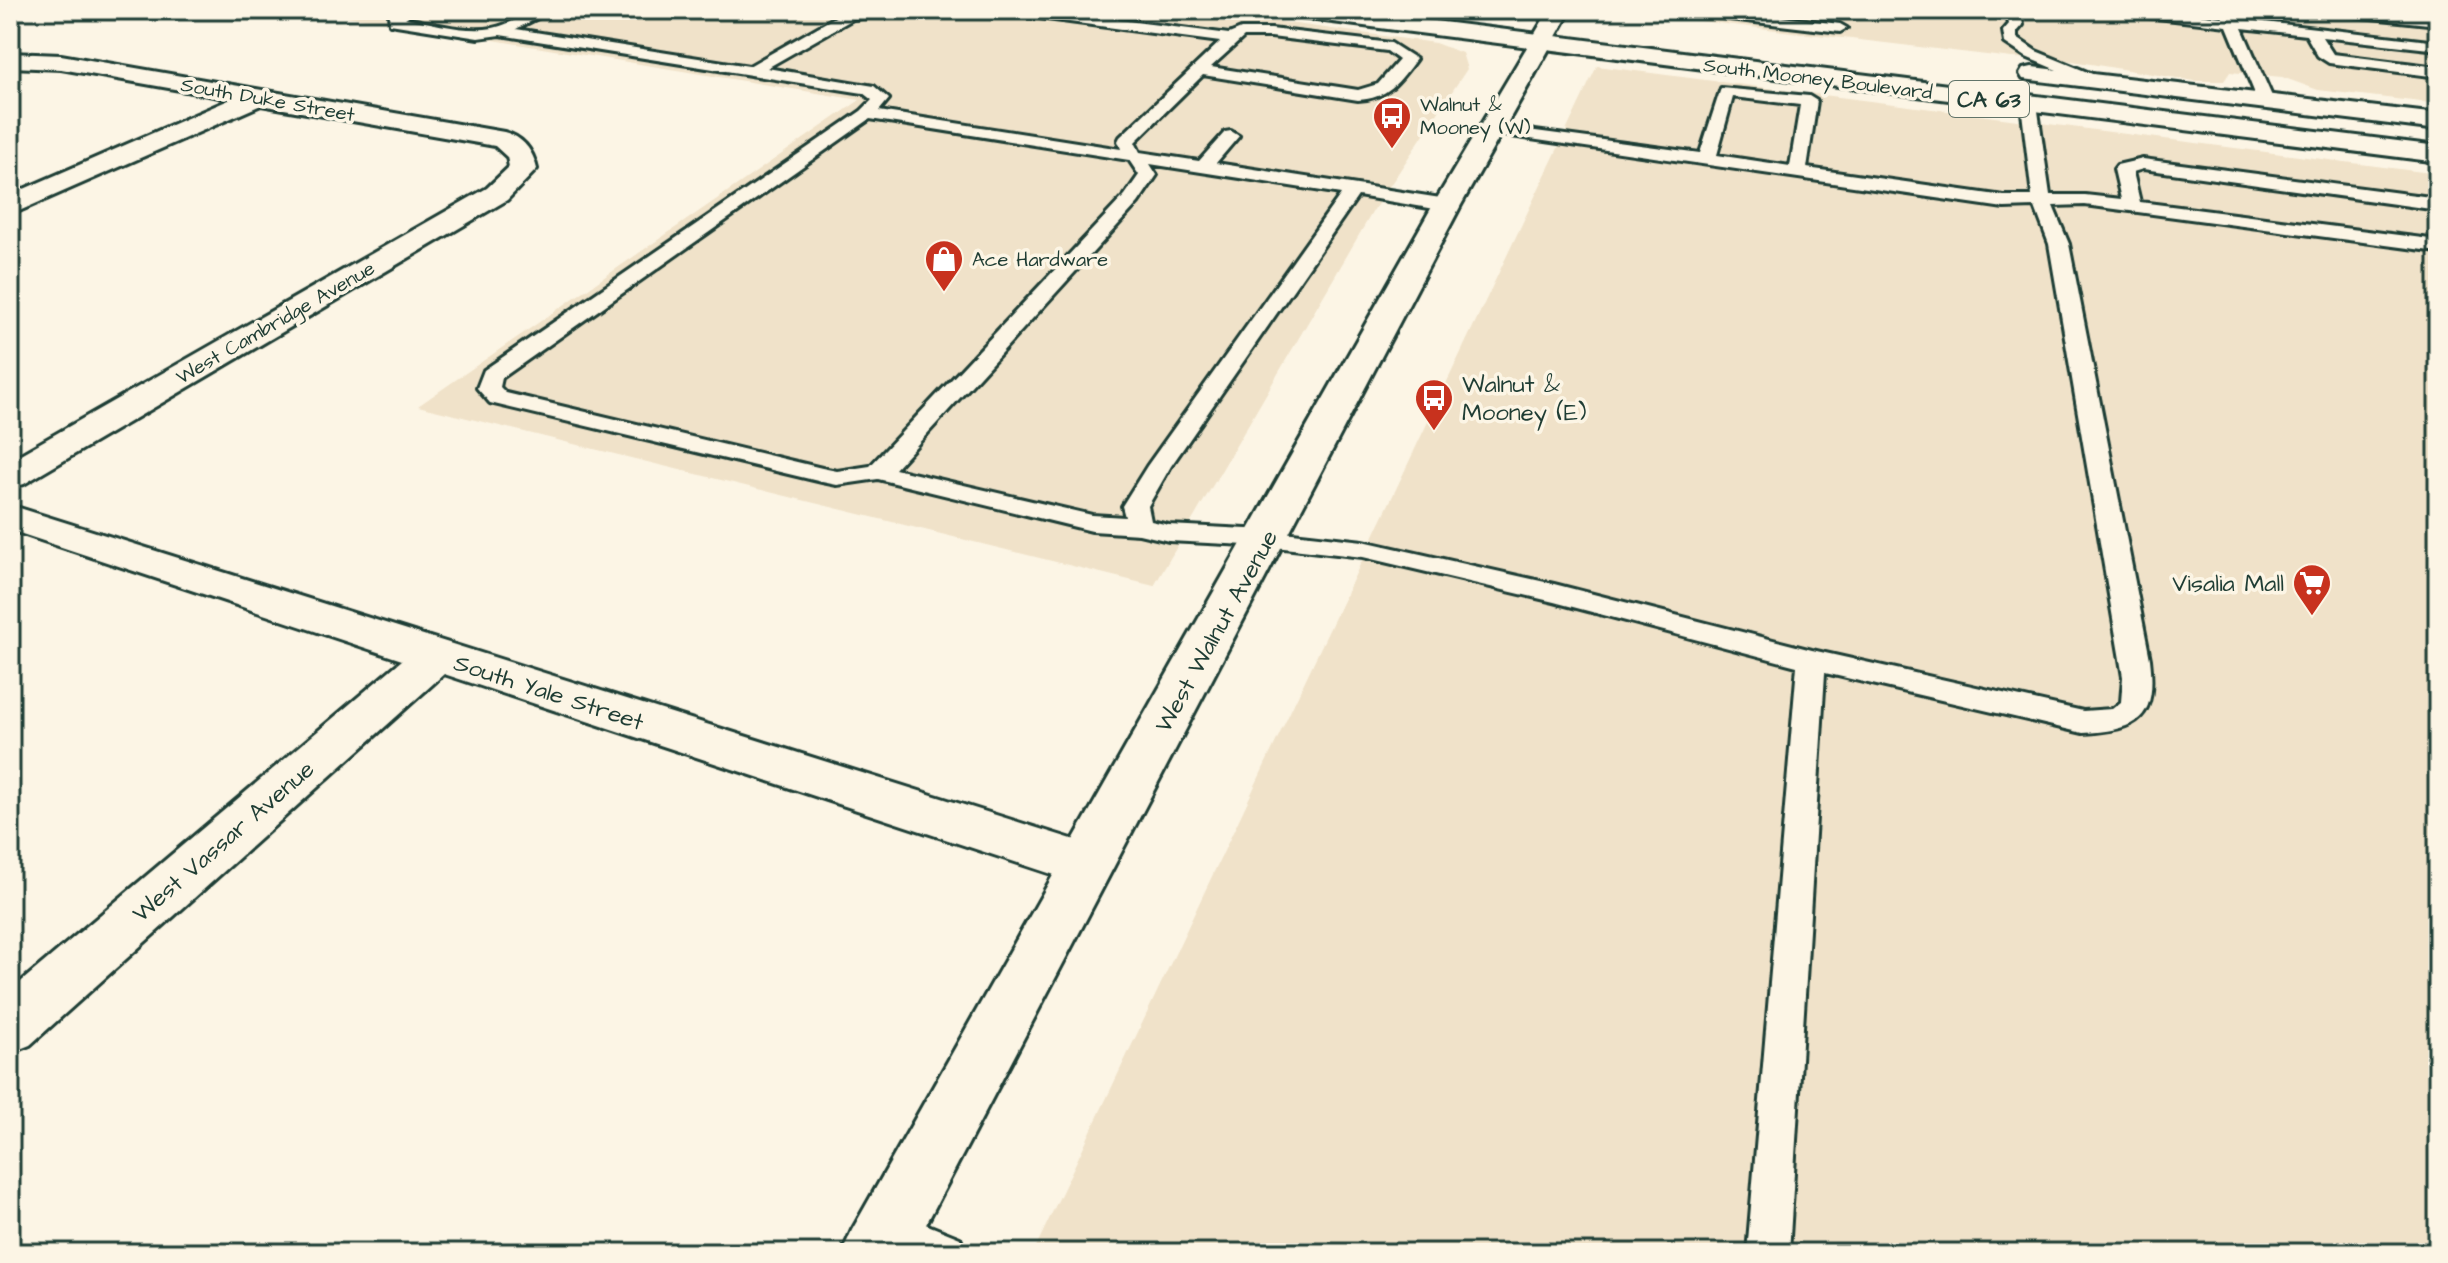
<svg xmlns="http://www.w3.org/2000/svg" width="2448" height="1263" font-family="'Architects Daughter',sans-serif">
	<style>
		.built { fill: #f0e2c9 }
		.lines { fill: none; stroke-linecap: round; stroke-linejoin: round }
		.lane-casing { stroke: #1f3d34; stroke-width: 6 }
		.street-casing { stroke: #1f3d34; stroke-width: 6 }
		.secondary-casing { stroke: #1f3d34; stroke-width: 6 }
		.primary-casing { stroke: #1f3d34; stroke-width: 6 }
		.lane { fill: #fcf5e5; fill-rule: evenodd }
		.street { fill: #fcf5e5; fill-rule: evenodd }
		.secondary { fill: #fcf5e5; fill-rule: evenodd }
		.primary { fill: #fcf5e5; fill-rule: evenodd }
		.labels { text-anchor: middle; stroke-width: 7; stroke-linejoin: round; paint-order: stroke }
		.far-street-label { font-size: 20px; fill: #1f3d34; stroke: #fcf5e5 }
		.far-poi-label { font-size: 20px; fill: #1f3d34; stroke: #fcf5e5; text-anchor: start }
		.shield { fill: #fcf5e5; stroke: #617469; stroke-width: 2 }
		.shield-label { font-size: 22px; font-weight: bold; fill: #1f3d34 }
		.poi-label { font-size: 24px; fill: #1f3d34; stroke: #fcf5e5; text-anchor: start }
		.street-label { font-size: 24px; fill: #1f3d34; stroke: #fcf5e5 }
	</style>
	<rect width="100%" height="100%" fill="#fcf5e5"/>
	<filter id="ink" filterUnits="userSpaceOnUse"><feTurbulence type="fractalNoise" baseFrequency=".0125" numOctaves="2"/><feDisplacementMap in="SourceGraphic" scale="16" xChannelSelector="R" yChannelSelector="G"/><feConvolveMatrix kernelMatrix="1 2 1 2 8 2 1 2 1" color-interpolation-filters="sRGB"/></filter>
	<g filter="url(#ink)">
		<!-- built -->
		<g class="built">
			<polygon points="310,10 1193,10 1435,43 1462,53 1467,69 1373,211 1154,586 418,406 860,100"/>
			<polygon points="1643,10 2438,10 2438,104 2318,90 2282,77 2230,72 2224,81 2195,81 2060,59 2012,58 1675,18"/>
			<polygon points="1597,66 2438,174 2438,1253 1033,1253"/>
		</g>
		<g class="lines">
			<!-- lane casing -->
			<g class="lane-casing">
				<g id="lane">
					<path d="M401,10H420L405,18C433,23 466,33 493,28C517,23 525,10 553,10L516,29L749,66L844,12L900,10L893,14L853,19L767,68L874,86L889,99L879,111L1121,149L1118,141L1120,137L1220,42L1009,14L1002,10H1041L1229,34L1241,29H1271L1391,43L1416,59C1400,81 1387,99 1358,100L1203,75L1135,142L1140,152L1199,161L1225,132L1231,131L1239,136L1216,163L1447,199L1456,205L1447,211L1358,196L1171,466L1148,506L1151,521L1169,525L1266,530L1363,541L1554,584L1812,650L2083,711L2112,709L2121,702L2123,677L2049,244L2035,207L2004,208L1490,133L1484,132L1482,128L1484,124L1700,153L1721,88L1809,96L1817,101L1807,168L2004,196H2032L2021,104L2029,99L2037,104L2050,195H2085L2121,199L2114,169L2117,165L2143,159L2438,198V210L2143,169L2133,172L2140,202L2438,240V252L2085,205L2053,206L2069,244L2150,659C2157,718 2140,730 2083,733L1825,673L1789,1253H1747L1797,666L1554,602L1363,557L1266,546L1169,541L1139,534L1092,531L878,479L837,485L822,482L490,403L477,388L484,370L861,111L872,100L863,93L500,35L478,38L390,24L389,15ZM1244,37H1271L1387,51L1399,60L1378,84L1358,90L1211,67ZM1733,97L1800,105L1790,166L1717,155ZM870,119L1129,160L1139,175L1125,195L870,466L837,471L822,468L506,393L500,387L502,378ZM1150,164L1341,194L1147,466L1122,506L1125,517L1092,515L895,469L1138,203L1157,175Z"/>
					<polygon points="1680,10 1723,10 1840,24 1847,28 1840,32 1687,14"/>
					<polygon points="2006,10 2020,10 2023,25 2017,32 2017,38 2036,51 2102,78 2102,84 2090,84 2026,57 2005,43 2003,31 2009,24"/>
					<polygon points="2115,10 2159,10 2223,17 2220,10 2234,10 2238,19 2438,42 2438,50 2322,37 2333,54 2438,67 2438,77 2329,63 2318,56 2306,35 2242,28 2274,101 2266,106 2258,101 2227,26 2122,14"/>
					<polygon points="2326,10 2374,10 2438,17 2438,25 2333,14"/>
					<polygon points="888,1209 960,1238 966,1253 894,1253 873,1245 867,1230 873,1215"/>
				</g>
			</g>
			<!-- street casing -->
			<g class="street-casing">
				<g id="street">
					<path d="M10,53L61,55L504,132C523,137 533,151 537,169L507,200L24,484L10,488V460L487,188L509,167L507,157L495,146L261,105L10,215V195L231,99L61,69L10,67Z"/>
					<polygon points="10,505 1088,844 1106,850 1114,865 1106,880 1088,886 444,674 30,1045 10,1053 10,991 402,660 10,530"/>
				</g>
			</g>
			<!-- secondary casing -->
			<g class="secondary-casing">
				<polygon id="secondary" points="1549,10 1571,10 1461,205 911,1253 842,1253 852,1230 1433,205"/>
			</g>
			<!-- primary casing -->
			<g class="primary-casing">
				<g id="primary">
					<polygon points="1282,10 1346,10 2438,146 2438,162 1293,17"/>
					<polygon points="2032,67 2438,114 2438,130 2023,79 2020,74 2023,69"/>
				</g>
			</g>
			<!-- lane -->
			<use href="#lane" class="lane"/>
			<!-- street -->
			<use href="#street" class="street"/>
			<!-- secondary -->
			<use href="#secondary" class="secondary"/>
			<!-- primary -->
			<use href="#primary" class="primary"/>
		</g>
	</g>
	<!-- icons -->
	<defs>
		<g id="bus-pin" transform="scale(2)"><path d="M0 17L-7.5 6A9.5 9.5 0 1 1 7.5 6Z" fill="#c8321e" stroke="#fcf5e5"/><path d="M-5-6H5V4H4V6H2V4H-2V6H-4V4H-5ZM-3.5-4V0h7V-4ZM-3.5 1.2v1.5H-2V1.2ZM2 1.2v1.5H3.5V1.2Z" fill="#fff"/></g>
		<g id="shop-pin" transform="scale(2)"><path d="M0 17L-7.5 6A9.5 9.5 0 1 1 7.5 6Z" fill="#c8321e" stroke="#fcf5e5"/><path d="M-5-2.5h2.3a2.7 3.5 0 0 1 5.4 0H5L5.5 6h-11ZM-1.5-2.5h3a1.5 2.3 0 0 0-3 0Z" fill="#fff"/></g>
		<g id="supermarket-pin" transform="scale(2)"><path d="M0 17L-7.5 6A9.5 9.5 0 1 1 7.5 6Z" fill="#c8321e" stroke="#fcf5e5"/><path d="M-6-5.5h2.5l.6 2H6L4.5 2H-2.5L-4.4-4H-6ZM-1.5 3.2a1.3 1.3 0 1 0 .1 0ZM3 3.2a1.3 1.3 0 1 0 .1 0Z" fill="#fff"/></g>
	</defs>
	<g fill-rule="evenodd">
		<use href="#bus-pin" x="1392" y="116"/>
		<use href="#shop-pin" x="944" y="259"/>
		<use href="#bus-pin" x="1434" y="398"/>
		<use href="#supermarket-pin" x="2312" y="583"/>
	</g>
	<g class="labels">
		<!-- far-street labels -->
		<g class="far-street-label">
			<text transform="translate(1818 78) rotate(7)" y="7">South Mooney Boulevard</text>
			<text transform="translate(268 99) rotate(10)" y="7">South Duke Street</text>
			<text transform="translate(275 322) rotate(-30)" y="7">West Cambridge Avenue</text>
		</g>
		<!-- far-poi labels -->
		<g class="far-poi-label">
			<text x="1420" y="111">Walnut &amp;<tspan x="1420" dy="23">Mooney (W)</tspan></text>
			<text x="972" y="266">Ace Hardware</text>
		</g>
		<!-- shield labels -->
		<rect class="shield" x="1949" y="81" width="80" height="36" rx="6"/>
		<g class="shield-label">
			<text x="1989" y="107">CA 63</text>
		</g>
		<!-- poi labels -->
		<g class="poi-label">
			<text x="1462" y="392">Walnut &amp;<tspan x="1462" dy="28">Mooney (E)</tspan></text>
			<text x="2284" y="591" text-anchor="end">Visalia Mall</text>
		</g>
		<!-- street labels -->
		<g class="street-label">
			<text transform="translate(1216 631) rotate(-61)" y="8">West Walnut Avenue</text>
			<text transform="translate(549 692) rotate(18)" y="8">South Yale Street</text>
			<text transform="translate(223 841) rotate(-41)" y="8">West Vassar Avenue</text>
		</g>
	</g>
	<!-- margin -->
	<rect width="2448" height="1263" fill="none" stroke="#fcf5e5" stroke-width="40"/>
	<rect x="20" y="20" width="2408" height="1223" fill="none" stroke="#1f3d34" stroke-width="3" filter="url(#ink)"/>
</svg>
